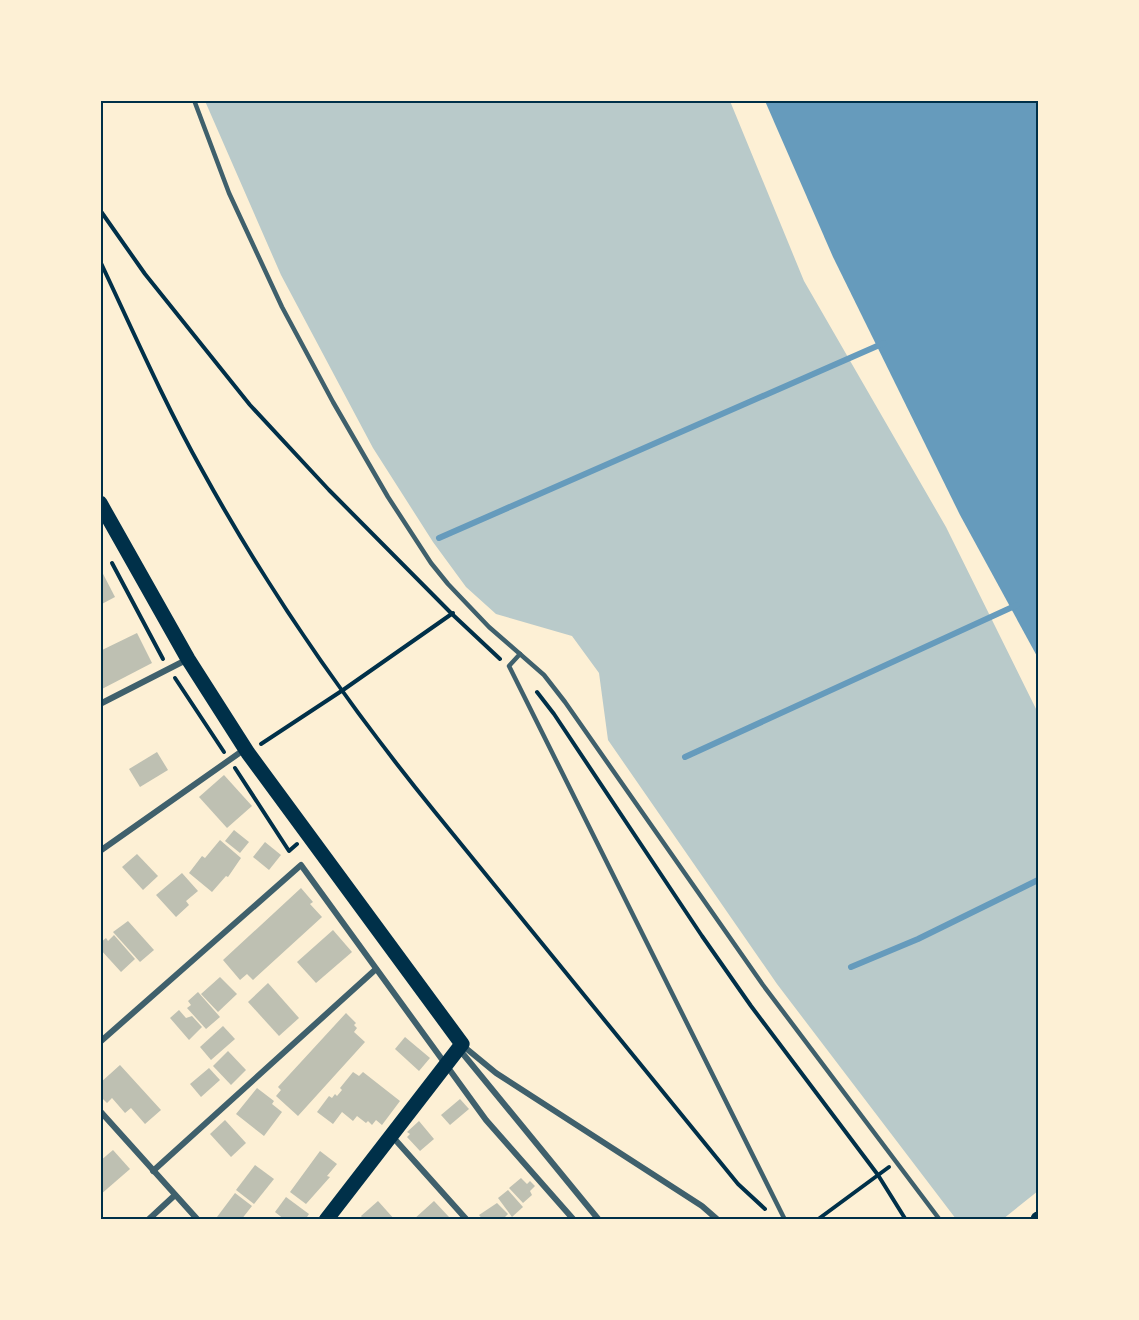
<svg xmlns="http://www.w3.org/2000/svg" width="1139" height="1320" font-family="'Libre Baskerville',serif">
	<style>
		.green { fill: #b9caca }
		.water { fill: #669bbc }
		.lines { fill: none; stroke-linecap: round; stroke-linejoin: round }
		.stream { stroke: #669bbc; stroke-width: 6 }
		.building { fill: #bec0b2 }
		.path { stroke: #003049; stroke-width: 4 }
		.service { stroke: #3f606c; stroke-width: 4.5 }
		.minor { stroke: #3f606c; stroke-width: 6 }
		.primary { stroke: #003049; stroke-width: 15 }
		.neatline { fill: none; stroke: #003049; stroke-width: 2 }
	</style>
	<rect width="100%" height="100%" fill="#fdf0d5"/>
	<!-- green -->
	<polygon class="green" points="205,101 730,101 804,281 946,527 1038,713 1038,1191 1003,1219 956,1219 777,984 608,740 599,673 572,636 496,614 466,587 433,542 373,448 281,275"/>
	<!-- water -->
	<polygon class="water" points="765,101 1038,101 1038,658 960,515 833,257"/>
	<g class="lines">
		<!-- stream -->
		<g class="stream">
			<polyline points="439,538 884,343"/>
			<polyline points="685,757 1017,605"/>
			<polyline points="851,967 918,939 1038,880"/>
		</g>
	</g>
	<!-- building -->
	<g class="building">
		<polygon points="100,568 115,597 100,605"/>
		<polygon points="137,633 152,663 100,690 100,651"/>
		<polygon points="157,752 168,770 140,787 129,769"/>
		<polygon points="224,775 252,806 227,828 199,797"/>
		<polygon points="234,830 249,842 240,853 225,841"/>
		<polygon points="220,840 241,858 228,877 226,876 212,892 189,873 202,856 205,858"/>
		<polygon points="265,842 281,855 269,870 253,857"/>
		<polygon points="137,854 158,876 143,890 122,867"/>
		<polygon points="182,873 198,891 186,901 189,905 176,917 156,895"/>
		<polygon points="301,888 313,902 310,904 322,917 253,980 247,974 240,980 223,960"/>
		<polygon points="128,921 154,950 140,962 113,932"/>
		<polygon points="333,930 352,952 316,983 297,962"/>
		<polygon points="114,935 135,959 121,972 100,949 100,943 106,938 108,941"/>
		<polygon points="220,977 237,994 218,1012 201,994"/>
		<polygon points="268,983 299,1018 279,1036 248,1002"/>
		<polygon points="198,992 220,1017 206,1029 187,1008 191,1005 188,1001"/>
		<polygon points="179,1010 186,1018 192,1016 202,1027 189,1040 170,1018"/>
		<polygon points="346,1013 356,1023 354,1025 357,1028 354,1032 365,1042 298,1116 276,1096 281,1090 278,1087"/>
		<polygon points="223,1026 235,1039 211,1060 200,1047"/>
		<polygon points="405,1037 430,1058 419,1071 395,1049"/>
		<polygon points="228,1051 246,1070 231,1085 213,1066"/>
		<polygon points="120,1065 161,1110 145,1124 131,1108 125,1113 112,1098 107,1103 100,1096 100,1083"/>
		<polygon points="209,1068 220,1080 201,1097 190,1084"/>
		<polygon points="353,1072 359,1076 363,1072 400,1101 382,1125 376,1120 372,1125 368,1121 366,1123 357,1116 353,1121 342,1112 333,1124 317,1112 329,1096 332,1098 335,1094 337,1096 342,1090 340,1088"/>
		<polygon points="257,1088 274,1101 272,1104 282,1112 264,1136 236,1114"/>
		<polygon points="460,1099 469,1109 450,1125 441,1115"/>
		<polygon points="225,1120 246,1143 231,1157 210,1134"/>
		<polygon points="419,1121 434,1139 420,1151 407,1137 410,1134 407,1132"/>
		<polygon points="113,1150 130,1169 100,1195 100,1161"/>
		<polygon points="320,1151 337,1164 327,1176 330,1177 306,1204 290,1192"/>
		<polygon points="255,1165 274,1179 254,1204 236,1190"/>
		<polygon points="521,1178 527,1184 530,1181 535,1186 530,1191 532,1195 523,1203 509,1188"/>
		<polygon points="508,1190 523,1207 512,1217 498,1198"/>
		<polygon points="235,1193 252,1206 241,1220 235,1218 234,1220 220,1220 217,1217"/>
		<polygon points="286,1197 309,1214 305,1220 285,1220 275,1212"/>
		<polygon points="378,1201 395,1220 364,1220 361,1216"/>
		<polygon points="434,1201 449,1217 446,1220 413,1220"/>
		<polygon points="497,1203 508,1214 502,1220 483,1220 479,1215"/>
	</g>
	<g class="lines">
		<!-- path -->
		<g class="path">
			<polyline points="100,210 145,274 250,405 329,490 452,614 500,659"/>
			<path d="M100,261C133,331 164,402 202,470C268,590 348,705 435,812L738,1184L765,1209"/>
			<polyline points="112,563 163,659"/>
			<polyline points="175,678 224,752"/>
			<polyline points="537,692 554,714 702,936 751,1006 878,1175 906,1220"/>
			<polyline points="261,744 343,690 453,613"/>
			<polyline points="235,768 289,851 297,844"/>
			<polyline points="817,1220 889,1167"/>
		</g>
		<!-- service -->
		<g class="service">
			<polyline points="194,100 229,193 282,307 333,402 388,497 431,563 448,584 489,627 544,675 565,702 763,985 940,1220"/>
			<polyline points="520,654 509,666 785,1220"/>
		</g>
		<!-- minor -->
		<g class="minor">
			<polyline points="100,704 188,659"/>
			<polyline points="100,851 245,749"/>
			<polyline points="100,1042 301,865 486,1120 574,1220"/>
			<polyline points="462,1045 496,1073 702,1206 718,1220"/>
			<polyline points="459,1049 599,1220"/>
			<polyline points="100,1111 198,1220"/>
			<polyline points="391,1135 467,1220"/>
			<polyline points="153,1171 376,969"/>
			<polyline points="148,1220 175,1195"/>
		</g>
		<!-- primary -->
		<g class="primary">
			<polyline points="100,503 188,659 248,753 462,1044 326,1220"/>
			<polyline points="1038,1220 1038,1219"/>
		</g>
	</g>
	<!-- border -->
	<rect width="1139" height="1320" fill="none" stroke="#fdf0d5" stroke-width="204"/>
	<rect x="102" y="102" width="935" height="1116" class="neatline"/>
</svg>
